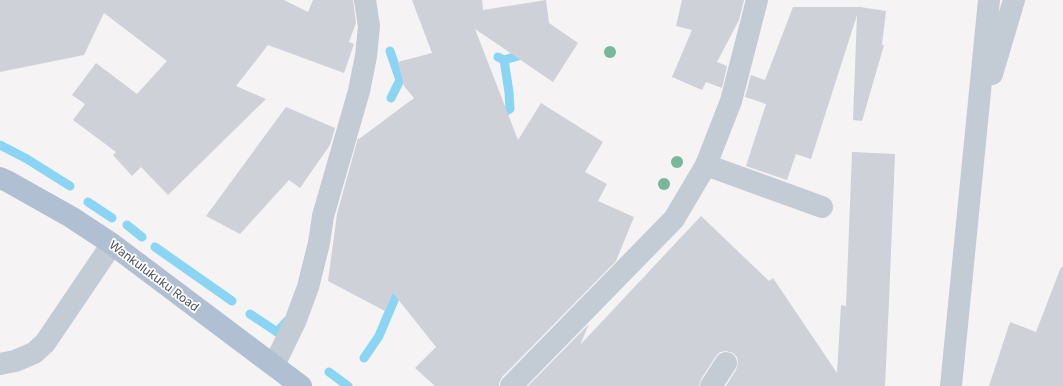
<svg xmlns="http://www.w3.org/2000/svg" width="1063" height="386" font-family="Inter,sans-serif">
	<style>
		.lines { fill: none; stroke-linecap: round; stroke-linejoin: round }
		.stream { stroke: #8ad5f3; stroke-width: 9 }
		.building { fill: #ced1d8 }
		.minor { stroke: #c3cbd5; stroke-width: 22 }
		.major { stroke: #b1bfd2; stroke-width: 22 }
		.tree { fill: #78b79c }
		.labels { text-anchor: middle; stroke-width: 3.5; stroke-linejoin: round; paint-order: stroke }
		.street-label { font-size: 12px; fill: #485462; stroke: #fff }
	</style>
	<rect width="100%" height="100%" fill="#f5f3f3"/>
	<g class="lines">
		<!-- stream -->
		<g class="stream">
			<polyline points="390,51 400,80 391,98"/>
			<polyline points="504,60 525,54"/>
			<polyline points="496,116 510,109 509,92 504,60 498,57"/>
			<polyline points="0,145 27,159 70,186"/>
			<polyline points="88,202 112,218"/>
			<polyline points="127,225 142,237"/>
			<polyline points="155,247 232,301"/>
			<polyline points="250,314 277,332 287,321"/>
			<polyline points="364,358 379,336 400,286"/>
			<polyline points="329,372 348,386"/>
		</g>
	</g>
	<!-- building -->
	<g class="building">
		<polygon points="0,0 284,0 308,12 313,0 353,0 356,23 349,42 354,44 344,73 268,45 236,86 266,99 168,195 141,167 132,176 113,155 116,152 73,120 85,104 72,95 96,63 137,94 167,61 104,13 84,55 0,72"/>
		<polygon points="412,0 482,0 483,10 546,0 549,23 578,43 553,82 475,29 518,140 541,103 603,142 585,172 607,184 598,201 634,217 616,261 502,377 499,383 499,386 435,386 415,368 436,347 393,293 385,311 328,281 337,214 358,138 359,139 414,98 404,86 398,62 432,53"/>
		<polygon points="682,0 744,0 739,20 717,62 727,66 722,88 706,82 702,90 672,77 692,30 676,26"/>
		<polygon points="793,7 860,7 886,11 882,45 884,45 862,121 853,120 857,15 811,159 796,154 787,180 746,166 766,104 745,97 751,75 765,80"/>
		<polygon points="286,107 335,128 330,145 300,188 289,180 240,234 206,216"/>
		<polygon points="852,152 895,154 889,301 885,386 726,386 736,370 738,363 737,357 733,353 726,351 720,352 716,356 701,379 699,386 528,386 589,324 580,345 701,216 769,281 773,278 837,373 841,305 846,306"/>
		<polygon points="1061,267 1063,268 1063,386 989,386 1010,322 1036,332"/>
	</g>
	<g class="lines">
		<!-- minor -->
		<g class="minor">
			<polyline points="992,74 1014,0"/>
			<polyline points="706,165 822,207"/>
			<polyline points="0,364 15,361 34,353 45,343 112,244"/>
			<polyline points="274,365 295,322 308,287 319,243 323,216 359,91 366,56 369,26 365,0"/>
			<polyline points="511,386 674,219 706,165 731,101 757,0"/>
			<polyline points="711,386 726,363"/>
			<polyline points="951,386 989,0"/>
		</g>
		<!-- major -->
		<polyline class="major" points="0,178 7,181 71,217 112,244 301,386"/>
	</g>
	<!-- trees -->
	<g class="tree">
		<circle cx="610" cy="52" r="6"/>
		<circle cx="677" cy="162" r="6"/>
		<circle cx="664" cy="184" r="6"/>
	</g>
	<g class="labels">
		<!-- street labels -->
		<g class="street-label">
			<text transform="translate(154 276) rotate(37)" y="4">Wankulukuku Road</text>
		</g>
	</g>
</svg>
